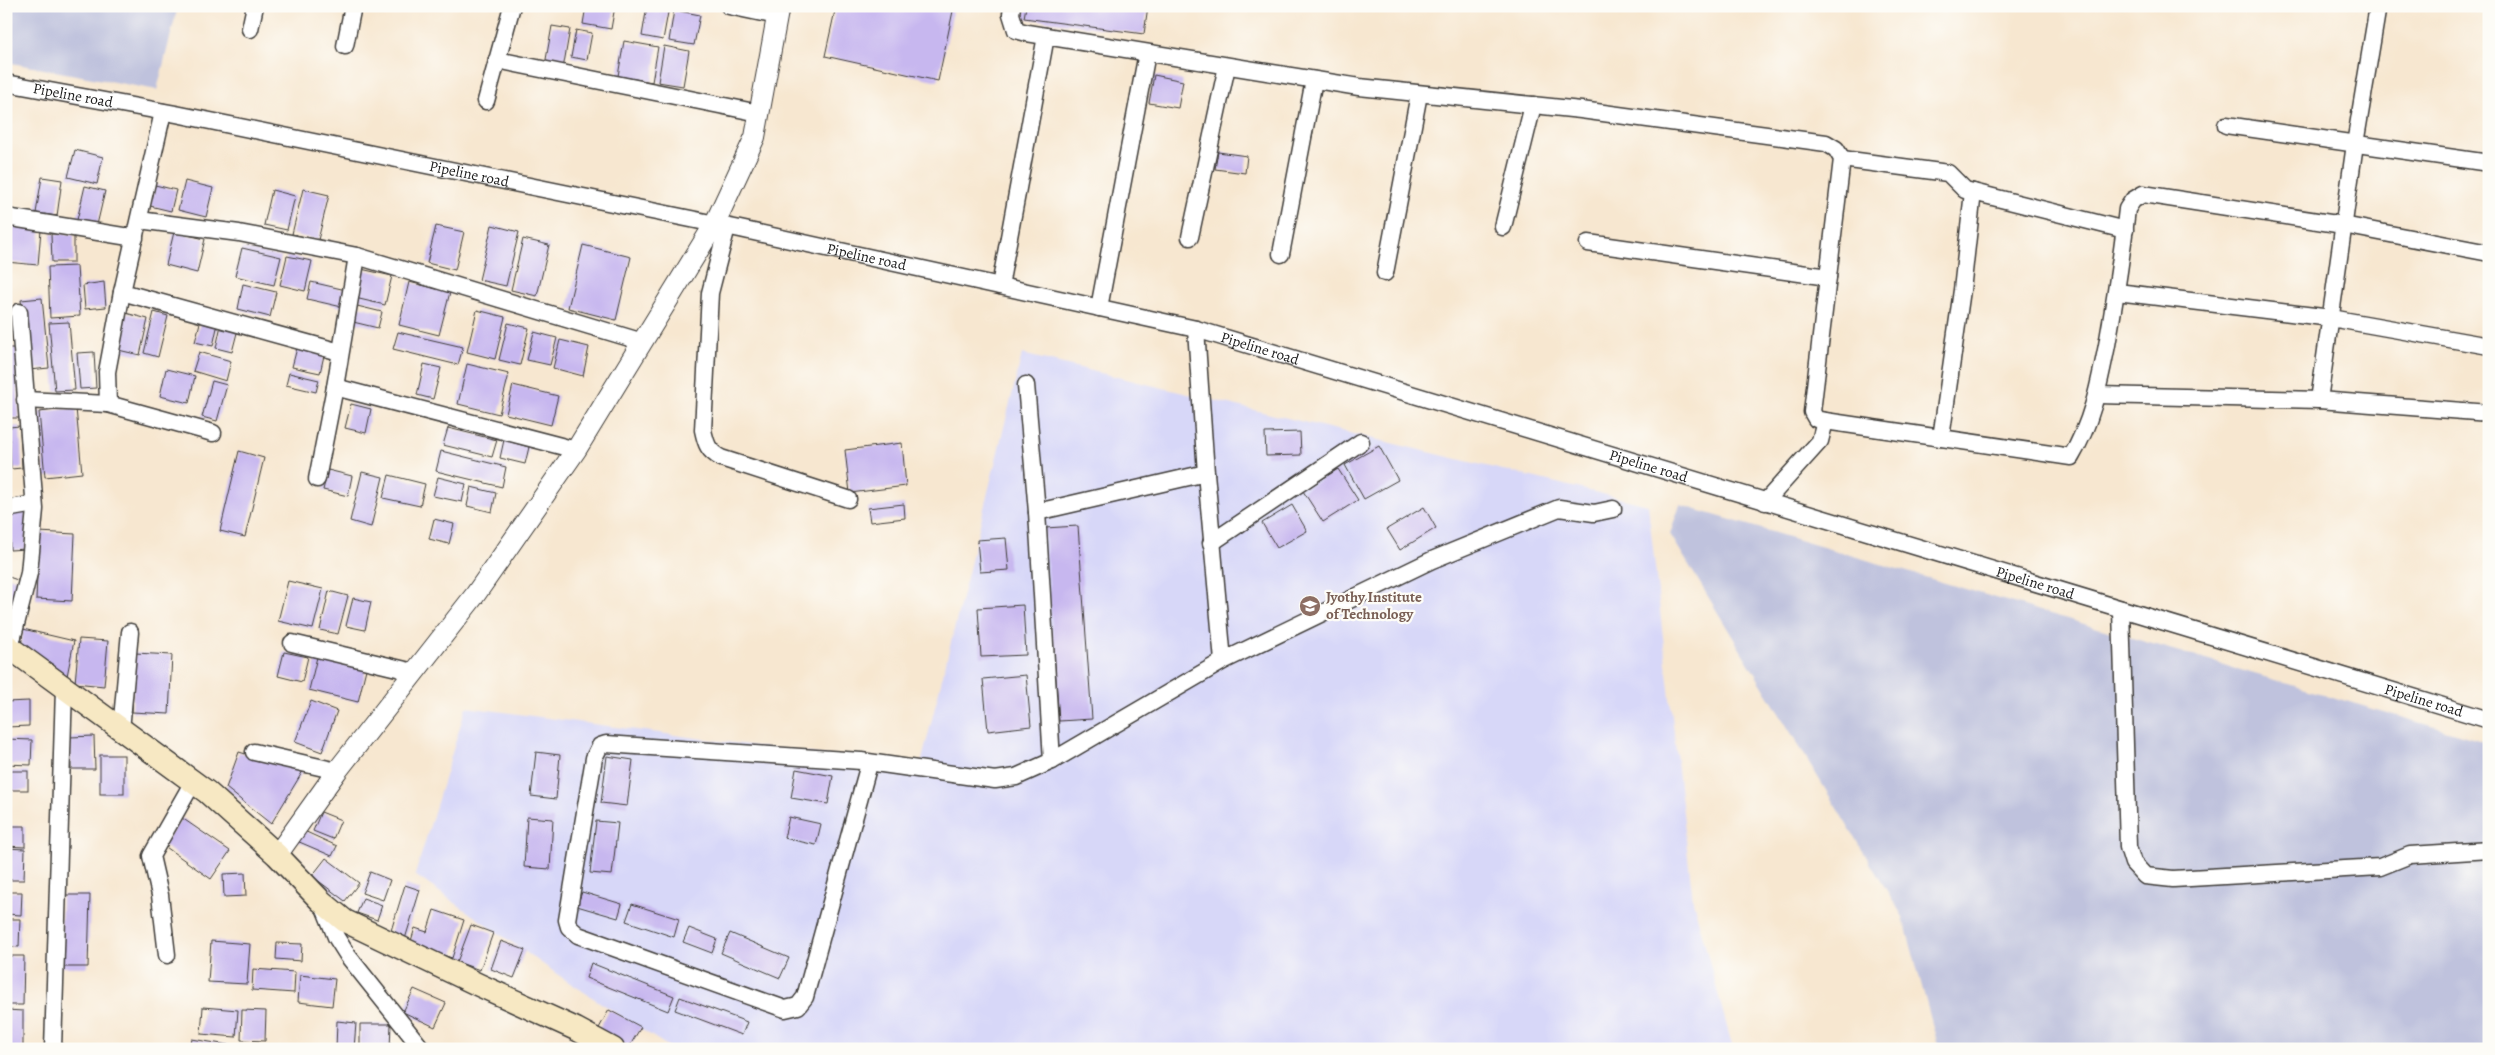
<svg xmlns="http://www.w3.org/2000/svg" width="2495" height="1055" font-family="Alegreya,serif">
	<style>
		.built { fill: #d7d7f8 }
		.industrial { fill: #bfc2dd }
		.building { fill: #c7b7ef }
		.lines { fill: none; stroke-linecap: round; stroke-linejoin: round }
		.minor-casing { stroke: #3d3a37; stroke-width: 19 }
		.tertiary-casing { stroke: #3d3a37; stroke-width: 22 }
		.secondary-casing { stroke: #3d3a37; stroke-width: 25 }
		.minor { stroke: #fff; stroke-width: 16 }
		.tertiary { stroke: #fff; stroke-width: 20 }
		.secondary { stroke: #f7e8c3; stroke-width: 22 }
		.labels { text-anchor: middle; stroke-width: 4.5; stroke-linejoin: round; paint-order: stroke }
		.street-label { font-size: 15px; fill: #1c1c1c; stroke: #fdfcf7 }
		.education-label { font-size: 15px; font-weight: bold; fill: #785e54; stroke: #fdfcf7; text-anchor: start }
	</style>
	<rect width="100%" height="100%" fill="#fdfcf7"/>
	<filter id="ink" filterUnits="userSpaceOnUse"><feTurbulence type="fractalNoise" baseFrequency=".02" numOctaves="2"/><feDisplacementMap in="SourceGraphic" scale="10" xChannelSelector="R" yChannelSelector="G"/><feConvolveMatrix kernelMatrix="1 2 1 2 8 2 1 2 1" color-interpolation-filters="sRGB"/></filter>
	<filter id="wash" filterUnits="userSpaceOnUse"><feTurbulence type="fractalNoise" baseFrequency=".0096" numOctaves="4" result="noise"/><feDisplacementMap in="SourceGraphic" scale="20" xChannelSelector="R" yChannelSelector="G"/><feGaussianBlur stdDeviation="1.12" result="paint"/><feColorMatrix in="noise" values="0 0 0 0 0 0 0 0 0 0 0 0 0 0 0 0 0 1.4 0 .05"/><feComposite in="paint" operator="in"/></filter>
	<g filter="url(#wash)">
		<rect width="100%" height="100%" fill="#f7e7d0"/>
		<!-- built -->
		<polygon class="built" points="1022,354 1648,505 1693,901 1733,1049 672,1049 567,981 415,875 466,707 920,768"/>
		<!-- industrial -->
		<g class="industrial">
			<polygon points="6,6 178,6 157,90 6,62"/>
			<polygon points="1680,505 2489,743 2489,1049 1939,1049 1903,917 1670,534"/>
		</g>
		<g id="blocks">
			<!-- building -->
			<g class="building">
				<polygon points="586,6 615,6 611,29 583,24"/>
				<polygon points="647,6 669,7 663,40 642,36"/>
				<polygon points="836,6 932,6 953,11 938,81 825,56"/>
				<polygon points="1026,6 1148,6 1144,34 1024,18"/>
				<polygon points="674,10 700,15 694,45 669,41"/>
				<polygon points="552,26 570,29 563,69 545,65"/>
				<polygon points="576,30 592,33 587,60 571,57"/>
				<polygon points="624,41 658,47 652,82 618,76"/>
				<polygon points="664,46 689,51 683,86 658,82"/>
				<polygon points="1154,75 1183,81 1178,108 1149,103"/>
				<polygon points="75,150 103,157 97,184 68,177"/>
				<polygon points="1218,152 1247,156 1245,173 1215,169"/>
				<polygon points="42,177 62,180 57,216 36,213"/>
				<polygon points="185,181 213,188 206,217 178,210"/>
				<polygon points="155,185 176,190 171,211 150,206"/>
				<polygon points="85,186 105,191 97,225 77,220"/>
				<polygon points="303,189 329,195 318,240 292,234"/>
				<polygon points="272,190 295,196 287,230 264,225"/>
				<polygon points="492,225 519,232 506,286 479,280"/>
				<polygon points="6,226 41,230 38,265 6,262"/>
				<polygon points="436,226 464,232 455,270 427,263"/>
				<polygon points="174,232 205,239 197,273 166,265"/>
				<polygon points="51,234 74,234 74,262 52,262"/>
				<polygon points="523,239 549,245 537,296 511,290"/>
				<polygon points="583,245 631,257 616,320 568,308"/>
				<polygon points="242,248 281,257 274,285 235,276"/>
				<polygon points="287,256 312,261 305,291 280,285"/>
				<polygon points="77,266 80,316 50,318 48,267"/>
				<polygon points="361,269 392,276 385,305 355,298"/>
				<polygon points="104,282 106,307 85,309 83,285"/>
				<polygon points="311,282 346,290 342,307 307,299"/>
				<polygon points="409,282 450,292 439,335 399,325"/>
				<polygon points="243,284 276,292 270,317 238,309"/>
				<polygon points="42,298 49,368 29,370 21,300"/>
				<polygon points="353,305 382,312 378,328 349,321"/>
				<polygon points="477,310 505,317 495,359 467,352"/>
				<polygon points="122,312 148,319 140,355 114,349"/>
				<polygon points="154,312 168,316 158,357 144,353"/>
				<polygon points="201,319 218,323 213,346 195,342"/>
				<polygon points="69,322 75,390 55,391 49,323"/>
				<polygon points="508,323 529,328 520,365 499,360"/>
				<polygon points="221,325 238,329 232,352 216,348"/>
				<polygon points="398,332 463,347 458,365 393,349"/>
				<polygon points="534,332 557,338 550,365 527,360"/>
				<polygon points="560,340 589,347 583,376 553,368"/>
				<polygon points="298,344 325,351 320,373 292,367"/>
				<polygon points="6,348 17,348 19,418 6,418"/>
				<polygon points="94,352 96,388 80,389 77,353"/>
				<polygon points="199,352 231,361 226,381 193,371"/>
				<polygon points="424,364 441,368 433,399 417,395"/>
				<polygon points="467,364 509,374 499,414 458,404"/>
				<polygon points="166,369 195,376 189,403 160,396"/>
				<polygon points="289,373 319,380 316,392 286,385"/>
				<polygon points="212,381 227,385 217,421 202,417"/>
				<polygon points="513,385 558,396 551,425 506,414"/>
				<polygon points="351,404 371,409 366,433 345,428"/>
				<polygon points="76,408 82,473 45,477 39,412"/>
				<polygon points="20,426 22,468 11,469 9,427"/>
				<polygon points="448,428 497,440 492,457 443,445"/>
				<polygon points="1300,432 1301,455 1266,456 1265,433"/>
				<polygon points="504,440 529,447 525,464 500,458"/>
				<polygon points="902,443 906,486 850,493 845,450"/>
				<polygon points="1379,446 1398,480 1364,499 1345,465"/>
				<polygon points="239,451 264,458 245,537 220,531"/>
				<polygon points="441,451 506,467 502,487 436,471"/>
				<polygon points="1338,469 1358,500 1323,522 1303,491"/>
				<polygon points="328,470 352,476 348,496 323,490"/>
				<polygon points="362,472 383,477 371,527 350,521"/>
				<polygon points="389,475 425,484 420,506 383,498"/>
				<polygon points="438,477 466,484 462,502 433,496"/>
				<polygon points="471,487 496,493 492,512 467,506"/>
				<polygon points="904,504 905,518 870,522 868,508"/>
				<polygon points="1292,505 1307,531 1277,548 1262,523"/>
				<polygon points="1424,507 1436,528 1400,550 1387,529"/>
				<polygon points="26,510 26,549 10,550 9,511"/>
				<polygon points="434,519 454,524 449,544 429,539"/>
				<polygon points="1078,526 1092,719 1059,721 1045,528"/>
				<polygon points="39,532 75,534 72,601 36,599"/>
				<polygon points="1006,538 1009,570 980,572 977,540"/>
				<polygon points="6,576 23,582 10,615 6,614"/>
				<polygon points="288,581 323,589 313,629 278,621"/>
				<polygon points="329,591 348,596 338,634 320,630"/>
				<polygon points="353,598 371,602 365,630 346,626"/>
				<polygon points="1023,605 1026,655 981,657 978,608"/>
				<polygon points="23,629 74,641 67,676 21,649"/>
				<polygon points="79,639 108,641 104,686 75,683"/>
				<polygon points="284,652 308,657 302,682 278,676"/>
				<polygon points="135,653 172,655 169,714 132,712"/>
				<polygon points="317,657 366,669 358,702 309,690"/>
				<polygon points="1026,675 1031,726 988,731 983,679"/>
				<polygon points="29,701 29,726 6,727 6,702"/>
				<polygon points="311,701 337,711 322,752 295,742"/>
				<polygon points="94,736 95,769 71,769 70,737"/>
				<polygon points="6,739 32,740 31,765 6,764"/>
				<polygon points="239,752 303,771 271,824 226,788"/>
				<polygon points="536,752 560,755 556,799 531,796"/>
				<rect x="100" y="755" width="24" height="39"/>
				<polygon points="607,756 633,760 627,806 601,803"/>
				<polygon points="796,769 833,776 828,804 791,798"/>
				<rect x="6" y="771" width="22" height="19"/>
				<polygon points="321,812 341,820 333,839 313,831"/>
				<polygon points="527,817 553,819 550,869 524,867"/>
				<polygon points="789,817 821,824 816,845 784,838"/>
				<polygon points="182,818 230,851 211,879 163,845"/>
				<polygon points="596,821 618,823 612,875 590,873"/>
				<polygon points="6,826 25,826 25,847 6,846"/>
				<polygon points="302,830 337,846 332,856 297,841"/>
				<polygon points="6,848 25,849 24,880 6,880"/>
				<polygon points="326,858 359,883 345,901 312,876"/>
				<polygon points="370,872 390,880 383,900 362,893"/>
				<polygon points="245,873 246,896 224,897 223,874"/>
				<polygon points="405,885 420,890 405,939 390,934"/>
				<polygon points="6,892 22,892 21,915 6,914"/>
				<polygon points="582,892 622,904 618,918 577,906"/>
				<polygon points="62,895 90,895 88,967 60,967"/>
				<polygon points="363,898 382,905 377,920 357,913"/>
				<polygon points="632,904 679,919 674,937 626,921"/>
				<polygon points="434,910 464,920 452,958 410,944 415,928 427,932"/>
				<polygon points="6,919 20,919 19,947 6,946"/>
				<polygon points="471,925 493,933 480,970 457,962"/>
				<polygon points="689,928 717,939 712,953 683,942"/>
				<polygon points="730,933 789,958 780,978 721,953"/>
				<polygon points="211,941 250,944 247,984 208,982"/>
				<polygon points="501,941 525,950 514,978 491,969"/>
				<polygon points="277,943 302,944 301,961 276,959"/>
				<polygon points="6,956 24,956 23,1005 6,1005"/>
				<polygon points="591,963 674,996 668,1011 586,978"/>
				<polygon points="253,969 295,972 294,993 252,990"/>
				<polygon points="300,975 335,979 332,1006 298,1002"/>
				<polygon points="414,989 446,1003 435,1027 403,1012"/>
				<polygon points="680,997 747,1022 742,1035 675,1010"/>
				<polygon points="203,1007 238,1010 236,1037 201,1034"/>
				<polygon points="6,1010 23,1011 23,1049 6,1049"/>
				<polygon points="242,1010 266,1011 265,1041 241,1040"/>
				<polygon points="609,1010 641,1027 629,1047 598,1030"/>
				<polygon points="337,1021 356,1023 354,1049 336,1049"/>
				<polygon points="360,1024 391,1024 390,1049 360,1049"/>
				<polygon points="192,1039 228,1045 227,1049 190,1049"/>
			</g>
		</g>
	</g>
	<g filter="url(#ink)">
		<use href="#blocks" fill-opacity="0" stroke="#3d3a37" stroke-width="1"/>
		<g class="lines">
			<!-- minor casing -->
			<g class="minor-casing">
				<g id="minor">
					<polyline points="729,6 777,16"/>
					<path d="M1012,6L1011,14L1016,30L1027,33L1359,87L1581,110L1826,143L1836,149L1842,159L1812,412L1816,419L1825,421L2071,457C2092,422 2099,385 2107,345C2115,300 2122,255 2127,209L2133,200L2143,194L2343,225L2489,253"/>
					<polyline points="250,29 255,6"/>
					<polyline points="345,46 353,6"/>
					<polyline points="497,60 759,113"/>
					<path id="s1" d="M6,83L176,114L740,229L1196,329L2489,720"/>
					<polyline points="486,101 512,6"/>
					<polyline points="163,112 122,292 340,352"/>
					<polyline points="2226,125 2489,163"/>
					<polyline points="1842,159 1948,173 1965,190 2125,230"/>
					<polyline points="6,217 135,238"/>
					<polyline points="139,220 239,233 357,256 643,342"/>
					<path d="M727,227L710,293L703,430C706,444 708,451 721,458L848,499"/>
					<polyline points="1503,227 1533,105"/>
					<polyline points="1190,237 1227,66"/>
					<polyline points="1588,243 1828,277"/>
					<polyline points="1281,254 1314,80"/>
					<polyline points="357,256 335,387 576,450"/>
					<polyline points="1385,273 1419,94"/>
					<polyline points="1000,286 1046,36"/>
					<polyline points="2117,292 2331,318 2489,346"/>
					<polyline points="1099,308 1147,53"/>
					<polyline points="1196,329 1206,473 1223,661"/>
					<polyline points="1026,385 1037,512 1052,761"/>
					<polyline points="2097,395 2319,400 2489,413"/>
					<polyline points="25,400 108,404 213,433"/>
					<polyline points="2319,400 2355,144 2378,6"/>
					<polyline points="108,404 107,372 122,292"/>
					<polyline points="1941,438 1962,290 1973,192"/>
					<polyline points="317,479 335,387"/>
					<polyline points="1765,502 1820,441 1825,421"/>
					<polyline points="6,509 34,504"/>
					<polyline points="1037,512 1206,473"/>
					<polyline points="1211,543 1361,442"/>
					<polyline points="2121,609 2128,847 2133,863 2145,876 2173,879 2380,867 2410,855 2489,850"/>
					<polyline points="292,643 414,672"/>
					<polyline points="10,648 29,573 35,509 19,312"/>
					<polyline points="121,730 130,632"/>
					<polyline points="254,752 337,771"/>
					<polyline points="869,764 805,997 798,1006 785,1009 578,935 569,927 567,920 594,758 600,746 606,744 861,761 995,780 1016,777 1052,761 1223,661 1432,560 1559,508 1594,513 1613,509"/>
					<polyline points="323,905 336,937 348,956 422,1049"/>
					<polyline points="167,955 160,895 151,856 193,782"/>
					<polyline points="53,1049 64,688"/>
				</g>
			</g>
			<!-- tertiary casing -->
			<g class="tertiary-casing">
				<polyline id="tertiary" points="277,855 337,771 475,595 576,450 714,225 755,137 779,6"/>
			</g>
			<!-- secondary casing -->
			<g class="secondary-casing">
				<polyline id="secondary" points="6,645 207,792 277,855 321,901 345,921 479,985 576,1029 613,1049"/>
			</g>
			<!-- minor -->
			<use href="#minor" class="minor"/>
			<!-- tertiary -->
			<use href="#tertiary" class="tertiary"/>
			<!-- secondary -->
			<use href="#secondary" class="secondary"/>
		</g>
	</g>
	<!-- icons -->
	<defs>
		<g id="university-disc" transform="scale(1.125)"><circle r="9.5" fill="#8d6e63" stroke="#fdfcf7"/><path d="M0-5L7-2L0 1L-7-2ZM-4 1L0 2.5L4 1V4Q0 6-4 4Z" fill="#fff"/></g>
	</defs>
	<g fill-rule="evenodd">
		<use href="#university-disc" x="1310" y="606"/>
	</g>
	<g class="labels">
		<!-- street labels -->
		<g class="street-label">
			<text dy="5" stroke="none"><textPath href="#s1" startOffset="68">Pipeline road</textPath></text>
			<text dy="5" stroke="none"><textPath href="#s1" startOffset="472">Pipeline road</textPath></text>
			<text dy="5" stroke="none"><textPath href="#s1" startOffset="878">Pipeline road</textPath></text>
			<text dy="5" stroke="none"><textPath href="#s1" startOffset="1282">Pipeline road</textPath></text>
			<text dy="5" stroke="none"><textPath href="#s1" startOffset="1688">Pipeline road</textPath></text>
			<text dy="5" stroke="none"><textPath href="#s1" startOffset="2092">Pipeline road</textPath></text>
			<text dy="5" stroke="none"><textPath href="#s1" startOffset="2498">Pipeline road</textPath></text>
		</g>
		<!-- education labels -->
		<g class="education-label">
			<text x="1326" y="602">Jyothy Institute<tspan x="1326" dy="17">of Technology</tspan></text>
		</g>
	</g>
	<!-- margin -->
	<rect width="2495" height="1055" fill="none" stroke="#fdfcf7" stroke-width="25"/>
</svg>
